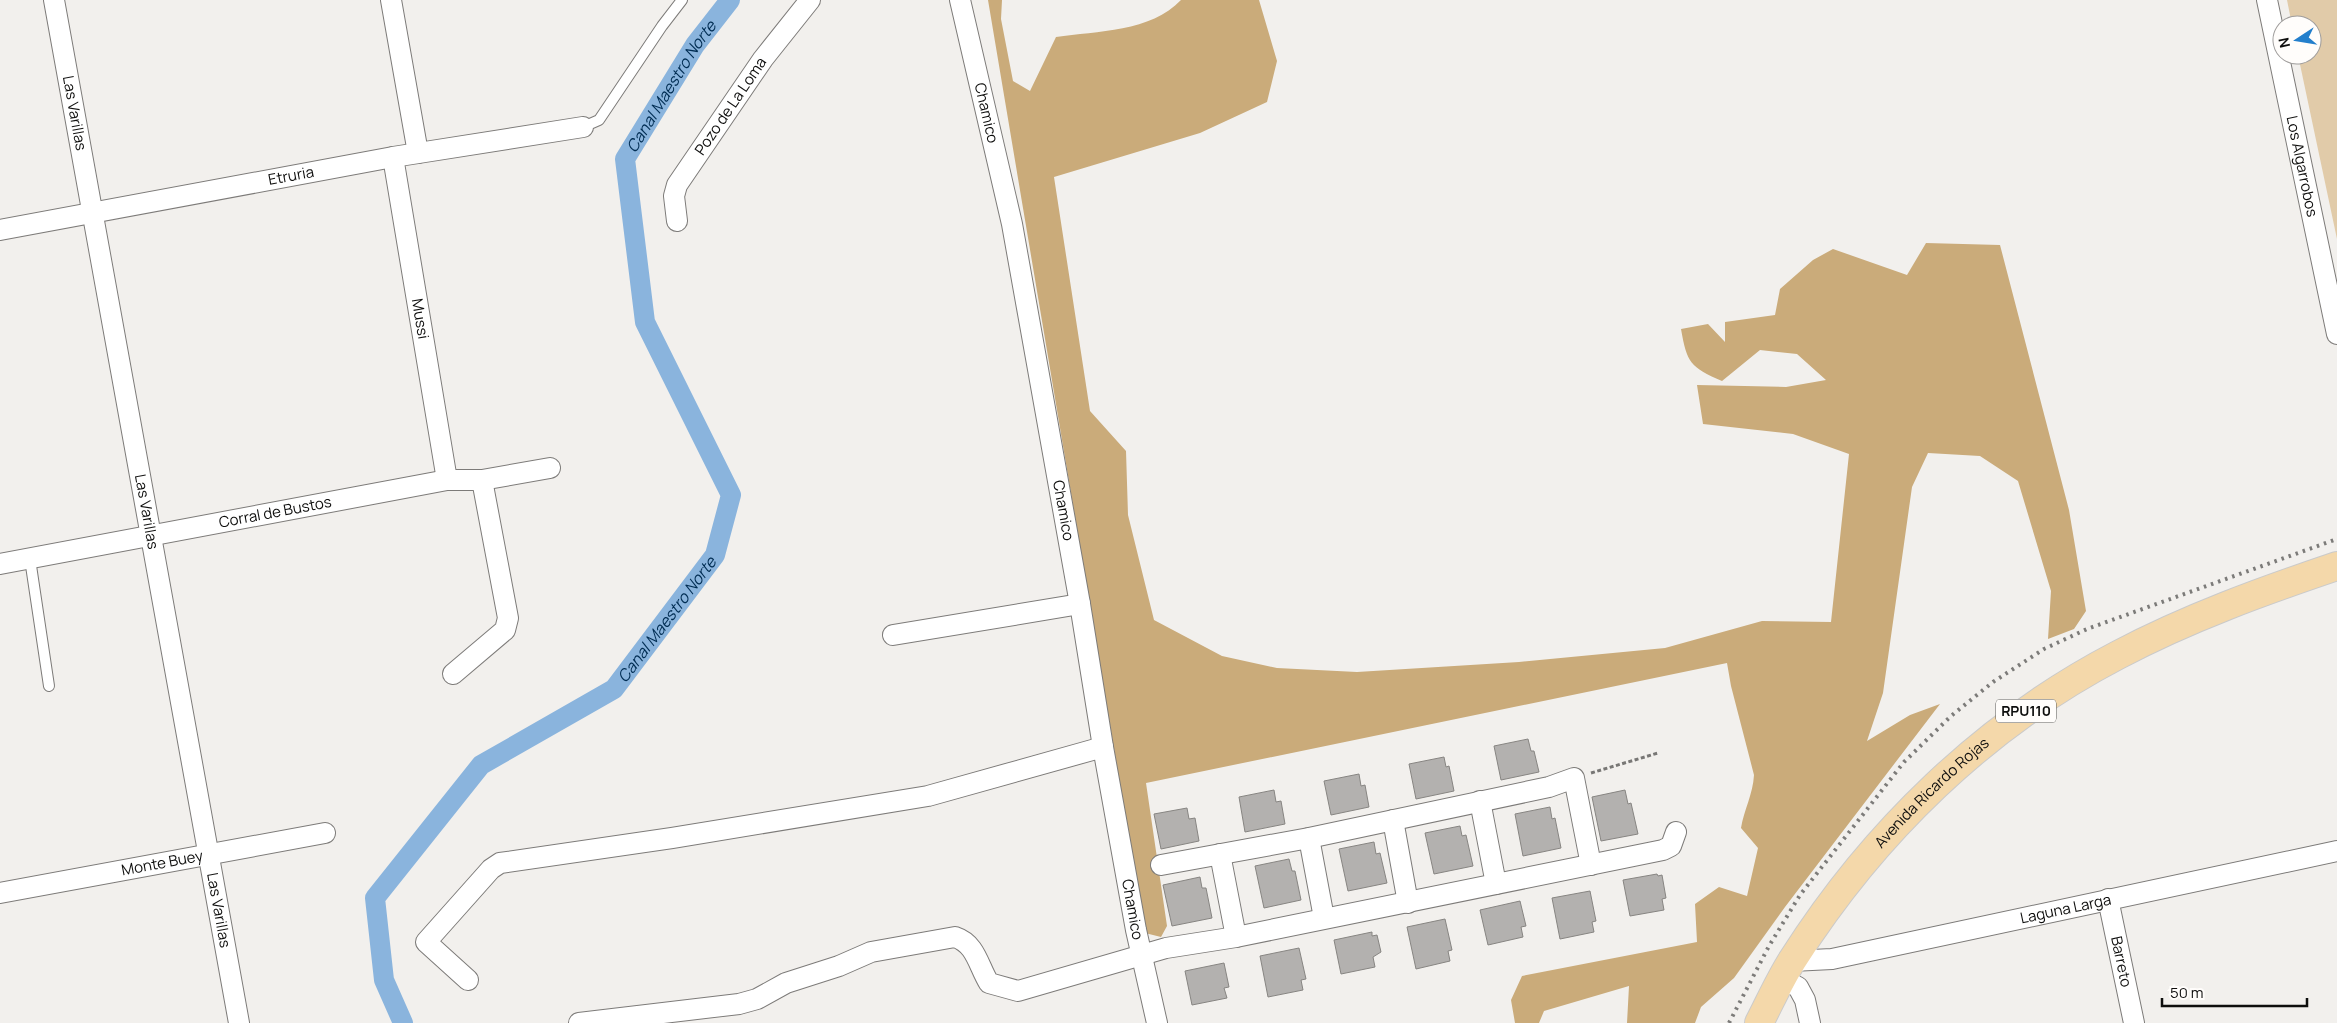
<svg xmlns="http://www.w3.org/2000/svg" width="2337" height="1023" font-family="Manrope,sans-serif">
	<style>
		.green { fill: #e1cba9 }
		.forest { fill: #caab7a }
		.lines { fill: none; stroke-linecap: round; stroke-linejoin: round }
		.canal { stroke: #8ab4dd; stroke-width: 20 }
		.building { fill: #b3b1af; stroke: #878582 }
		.service-casing { stroke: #7d7b79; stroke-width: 12 }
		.minor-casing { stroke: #7d7b79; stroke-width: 22 }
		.primary-casing { stroke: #cacaca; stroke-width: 30 }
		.path { stroke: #787775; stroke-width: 3; stroke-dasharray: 4 2.5; stroke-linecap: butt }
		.service { stroke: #fff; stroke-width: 10 }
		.minor { stroke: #fff; stroke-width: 20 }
		.primary { stroke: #f4d8aa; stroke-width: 28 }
		.rail { stroke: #7c7b79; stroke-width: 4; stroke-dasharray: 2.5 5; stroke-linecap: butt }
		.labels { text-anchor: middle; stroke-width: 5; stroke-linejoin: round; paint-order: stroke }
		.shield { fill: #fffdfb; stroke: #565654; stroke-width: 1 }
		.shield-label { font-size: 14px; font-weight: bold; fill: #0e0e0d }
		.street-label { font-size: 15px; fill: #0e0e0d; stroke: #fffdfb }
		.water-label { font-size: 16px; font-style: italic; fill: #002d53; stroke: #fffdfb }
	</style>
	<rect width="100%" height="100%" fill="#f2f0ed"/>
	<!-- green -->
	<polygon class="green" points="2287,0 2337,0 2337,239 2298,55 2312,55 2312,25 2292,25"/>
	<!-- forest -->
	<path class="forest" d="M988,0H1002L1001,19L1013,81L1030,91L1056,37C1097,31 1151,32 1181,0H1259L1277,61L1267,102L1200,133L1054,177L1090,411L1126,451L1128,515L1154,620L1222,656L1277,668L1357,672L1519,662L1665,648L1762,621L1831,622L1849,454L1793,434L1703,424L1697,385L1786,387L1826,380L1797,354L1760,350L1722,381C1690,367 1687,363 1681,329L1708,324L1725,342V322L1775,315L1780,289L1813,260L1833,249L1907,275L1926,243L2000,245L2069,510L2086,611L2074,629L2048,639L2051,591L2018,481L1980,456L1928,453L1912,487L1883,693L1867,741L1910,715L1940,704L1785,907L1734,978L1701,1007L1695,1023H1627L1629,986L1544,1011L1539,1023H1515L1511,1000L1522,976L1697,942L1695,904L1719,887L1747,896L1758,848L1741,828C1744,810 1753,794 1754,775L1731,686L1727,663L1146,783L1167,926L1161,937L1145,933Z"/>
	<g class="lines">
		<!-- canal -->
		<path class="canal" id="s1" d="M403,1023L384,980L375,898L481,765L614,689L715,555L731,495L645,322L625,159L695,45L730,0"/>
	</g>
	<!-- building -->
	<g class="building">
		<polygon points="1528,739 1531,751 1534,751 1539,772 1501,780 1494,746"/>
		<polygon points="1444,757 1446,767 1449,766 1454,791 1416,799 1409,764"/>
		<polygon points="1359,774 1361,786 1365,785 1369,807 1331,815 1324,781"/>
		<polygon points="1274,790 1276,802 1281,801 1285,824 1245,832 1239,797"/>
		<polygon points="1625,790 1628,804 1631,803 1638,834 1601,841 1592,797"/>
		<polygon points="1550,807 1552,819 1555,818 1561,848 1523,856 1515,814"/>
		<polygon points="1187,808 1189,819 1195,818 1199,841 1161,849 1154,814"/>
		<polygon points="1460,826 1462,836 1466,835 1473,866 1434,874 1425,833"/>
		<polygon points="1374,842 1376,854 1380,853 1387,883 1348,891 1339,849"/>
		<polygon points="1289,859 1292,871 1295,871 1301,900 1264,908 1255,866"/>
		<polygon points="1657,874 1658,876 1662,875 1666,898 1662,899 1664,910 1630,916 1623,880"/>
		<polygon points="1200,877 1202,888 1206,888 1212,918 1172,926 1163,885"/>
		<polygon points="1590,891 1596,921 1592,922 1594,932 1560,939 1552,898"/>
		<polygon points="1520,901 1526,926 1521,927 1523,937 1488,945 1480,910"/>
		<polygon points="1445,919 1452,950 1448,951 1450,961 1416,969 1407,927"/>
		<polygon points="1372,932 1372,936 1377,935 1381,952 1373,957 1375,967 1341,974 1334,940"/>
		<polygon points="1299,948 1306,979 1301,980 1303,990 1268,997 1260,956"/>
		<polygon points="1224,963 1229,987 1224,988 1227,998 1192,1005 1185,971"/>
	</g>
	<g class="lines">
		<!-- service casing -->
		<g class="service-casing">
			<g id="service">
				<polyline points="583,127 599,120 662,26 682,0"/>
				<polyline points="30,559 49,686"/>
			</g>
		</g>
		<!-- minor casing -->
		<g class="minor-casing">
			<g id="minor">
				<path id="s2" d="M54,0L239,1023"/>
				<polyline points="391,0 418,153"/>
				<path id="s3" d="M960,0L1012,224L1080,604L1103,747L1136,930L1157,1023"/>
				<path id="s4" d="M2267,0L2337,334"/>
				<path id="s5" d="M393,157L447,480"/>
				<path id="s6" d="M677,221L674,196L677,185L763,59L810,0"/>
				<path id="s7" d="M0,230L393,157L583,127"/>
				<path id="s8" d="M0,564L447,480H482L550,468"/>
				<polyline points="893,635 1080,604"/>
				<polyline points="453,674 505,630 508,618 482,480"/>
				<polyline points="1480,801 1496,884"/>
				<polyline points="1393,820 1408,903"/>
				<polyline points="1309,838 1324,918"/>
				<polyline points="1220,854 1236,937"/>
				<polyline points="1161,865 1309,838 1549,787 1574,778 1591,865"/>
				<path id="s9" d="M0,893L325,833"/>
				<path id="s10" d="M2108,899L2134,1023"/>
				<path id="s11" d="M1792,961L1832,959L2337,851"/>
				<polyline points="1782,979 1798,987 1805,1000 1810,1023"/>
				<polyline points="468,980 426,942 491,869 500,863 672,838 928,796 1103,747"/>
				<path d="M579,1023L739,1004L757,999L786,983L839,966L871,952L955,937C976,944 978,965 989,983L1018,991L1166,948L1236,937L1663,850L1671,846L1676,832"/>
			</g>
		</g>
		<!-- primary casing -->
		<g class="primary-casing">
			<g id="primary">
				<path id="s12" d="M1759,1023C1770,1002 1780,979 1793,959C1873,833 1985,724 2118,655C2188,618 2263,591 2337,566"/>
			</g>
		</g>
		<!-- path -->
		<polyline class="path" points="1591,773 1658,753"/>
		<!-- service -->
		<use href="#service" class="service"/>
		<!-- minor -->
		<use href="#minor" class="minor"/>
		<!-- primary -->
		<use href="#primary" class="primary"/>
		<!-- rail -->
		<polyline class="rail" points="1729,1023 1769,946 1800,895 1904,762 1951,716 1993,682 2044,649 2087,629 2337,539"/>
	</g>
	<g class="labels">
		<!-- shield labels -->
		<rect class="shield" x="1996" y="699.5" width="60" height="23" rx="4"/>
		<g class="shield-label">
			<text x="2026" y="716">RPU110</text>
		</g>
		<!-- street labels -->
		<g class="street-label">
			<text dy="5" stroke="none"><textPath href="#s6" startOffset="132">Pozo de La Loma</textPath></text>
			<text dy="5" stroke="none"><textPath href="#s2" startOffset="115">Las Varillas</textPath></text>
			<text dy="5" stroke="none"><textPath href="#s3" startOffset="116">Chamico</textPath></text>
			<text dy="5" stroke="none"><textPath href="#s4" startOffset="170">Los Algarrobos</textPath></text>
			<text dy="5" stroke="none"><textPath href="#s7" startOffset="296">Etruria</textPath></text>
			<text dy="5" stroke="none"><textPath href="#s5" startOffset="164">Mussi</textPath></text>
			<text dy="5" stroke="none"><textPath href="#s3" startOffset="521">Chamico</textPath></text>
			<text dy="5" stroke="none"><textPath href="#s2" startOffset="520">Las Varillas</textPath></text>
			<text dy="5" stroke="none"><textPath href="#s8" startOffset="280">Corral de Bustos</textPath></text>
			<text dy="5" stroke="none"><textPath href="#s12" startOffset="290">Avenida Ricardo Rojas</textPath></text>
			<text dy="5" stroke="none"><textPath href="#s9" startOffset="165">Monte Buey</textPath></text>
			<text dy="5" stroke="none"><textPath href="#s11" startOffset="279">Laguna Larga</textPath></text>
			<text dy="5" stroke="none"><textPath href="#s3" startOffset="926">Chamico</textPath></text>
			<text dy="5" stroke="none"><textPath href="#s2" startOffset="925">Las Varillas</textPath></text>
			<text dy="5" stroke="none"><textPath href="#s10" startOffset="64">Barreto</textPath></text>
		</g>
		<!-- water labels -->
		<g class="water-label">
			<text dy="6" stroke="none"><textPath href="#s1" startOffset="1126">Canal Maestro Norte</textPath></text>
			<text dy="6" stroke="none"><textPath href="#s1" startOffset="540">Canal Maestro Norte</textPath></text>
		</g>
	</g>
	<!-- north arrow -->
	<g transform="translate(2297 40) rotate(258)"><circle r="24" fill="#fffdfb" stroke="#9f9d9c"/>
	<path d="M0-4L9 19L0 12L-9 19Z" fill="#237fcc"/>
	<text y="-8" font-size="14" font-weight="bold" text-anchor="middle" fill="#0e0e0d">N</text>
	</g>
	<!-- scale -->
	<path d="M2162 998v8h145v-8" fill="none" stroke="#0e0e0d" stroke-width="2.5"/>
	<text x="2170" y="998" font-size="15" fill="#0e0e0d" stroke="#fffdfb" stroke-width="4" paint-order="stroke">50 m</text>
</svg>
